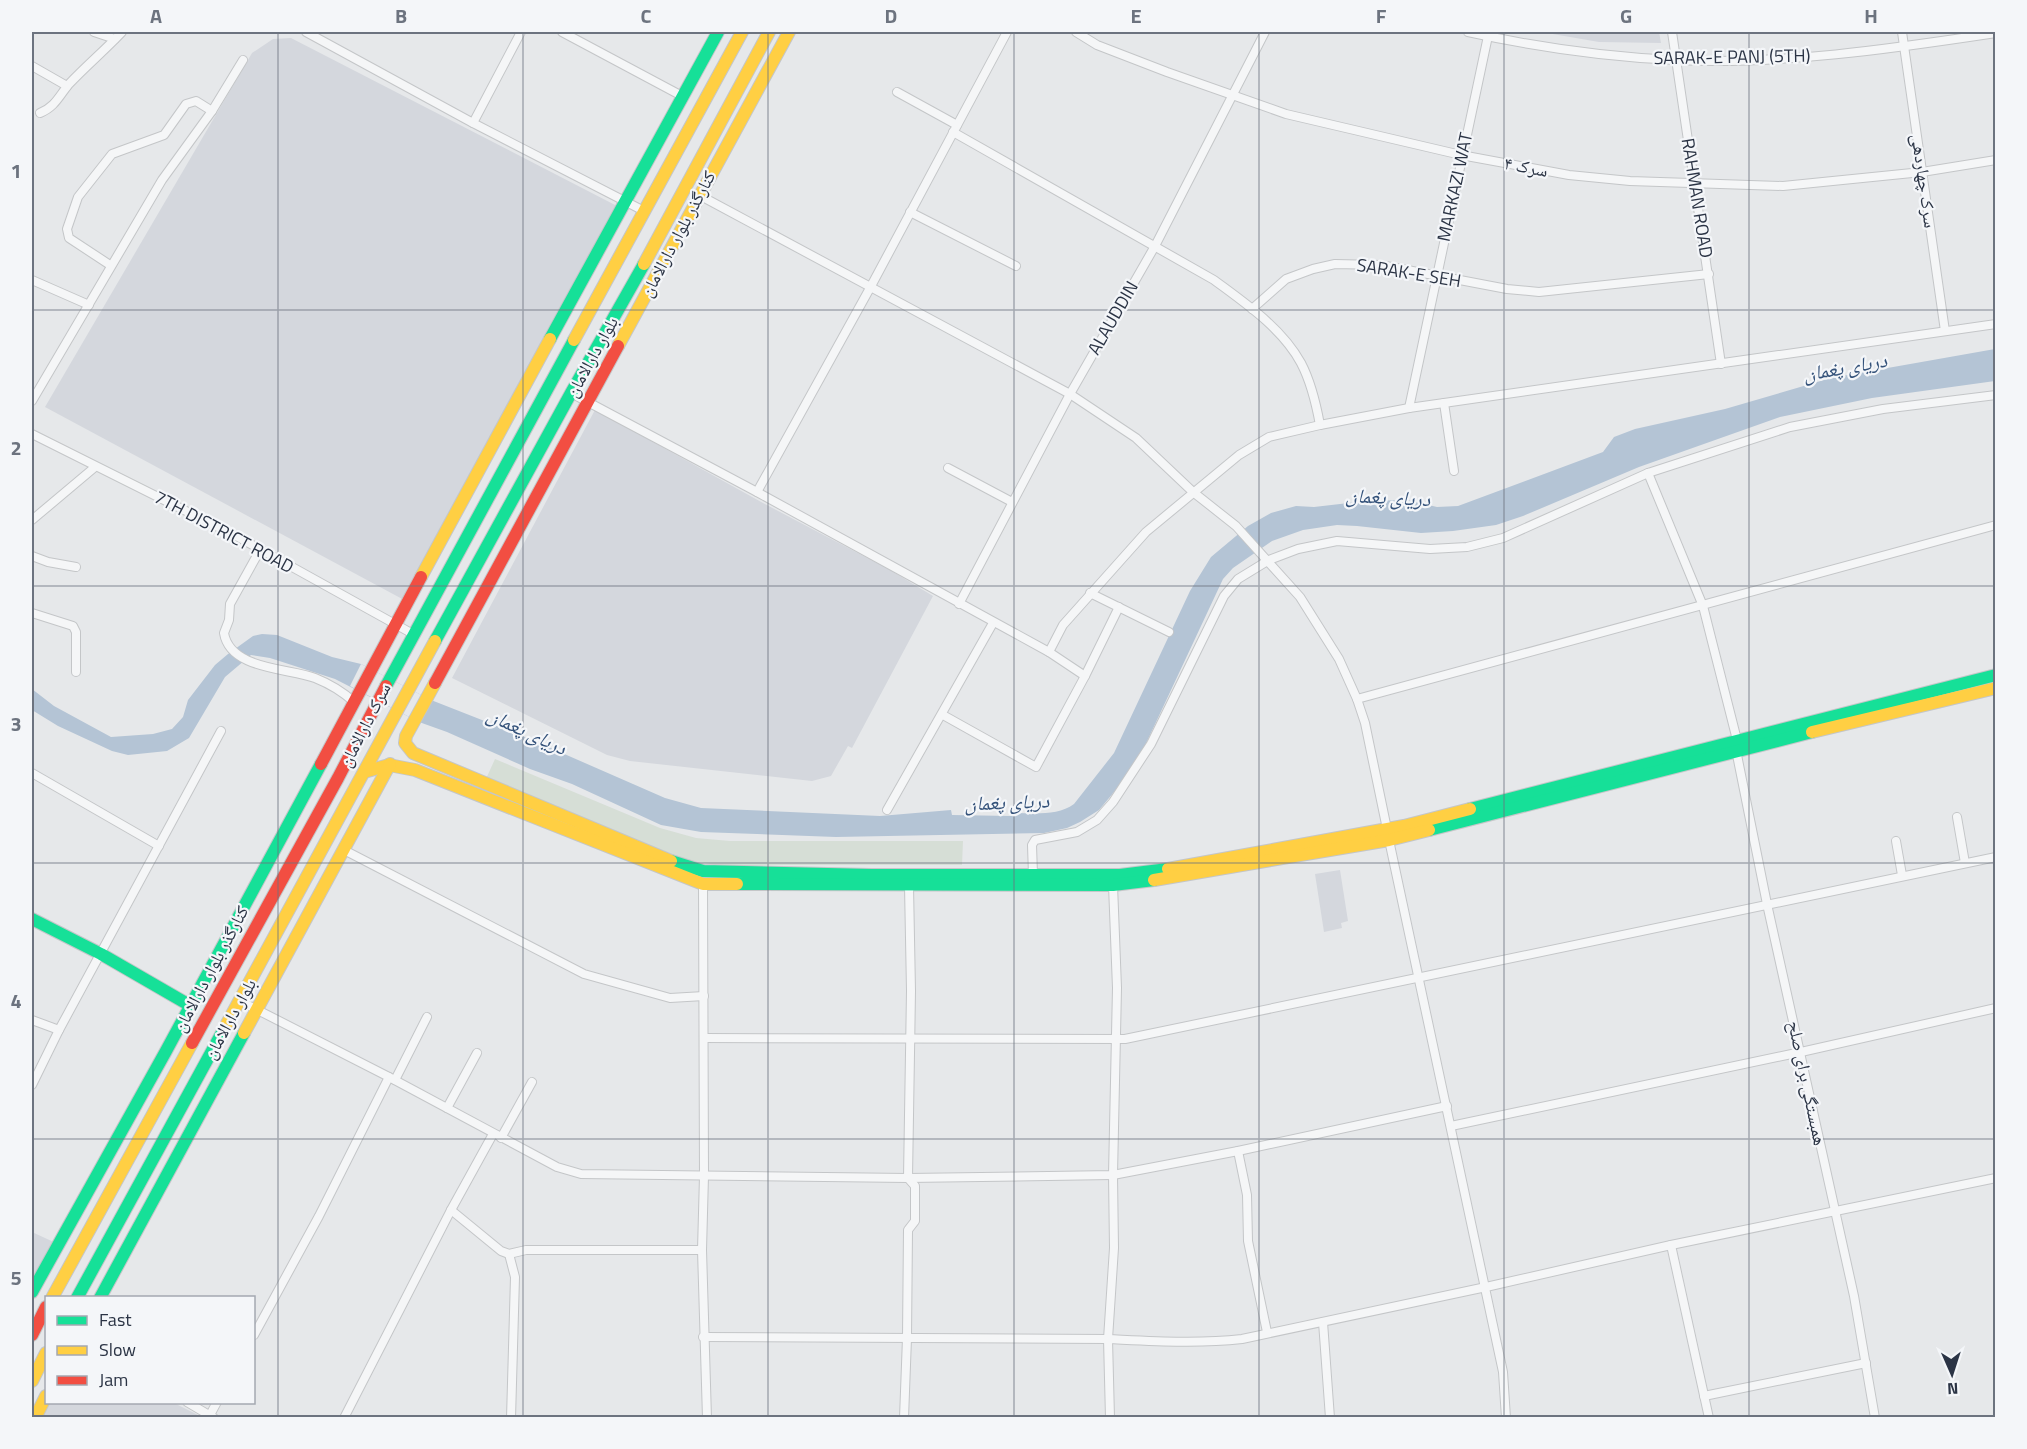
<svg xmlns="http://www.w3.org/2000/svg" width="2027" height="1449" font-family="'Titillium Web','Noto Naskh Arabic',sans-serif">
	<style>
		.built { fill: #d4d7dd }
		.green { fill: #d6ded6 }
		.water { fill: #b4c4d5 }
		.pier { fill: #e6e8ea }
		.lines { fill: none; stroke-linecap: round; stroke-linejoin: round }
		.street-casing { stroke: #c4c6c8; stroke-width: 10 }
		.fast-casing { stroke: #c4c6c8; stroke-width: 14 }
		.slow-casing { stroke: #c4c6c8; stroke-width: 14 }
		.jam-casing { stroke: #c4c6c8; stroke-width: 14 }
		.street { stroke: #f5f6f7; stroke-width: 8 }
		.fast { stroke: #16e098; stroke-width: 12 }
		.slow { stroke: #ffcf43; stroke-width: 12 }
		.jam { stroke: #f24e42; stroke-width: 12 }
		.grid { fill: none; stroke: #6c737f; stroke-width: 1.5; stroke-opacity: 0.55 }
		.labels { text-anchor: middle; stroke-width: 4.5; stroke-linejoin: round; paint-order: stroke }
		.street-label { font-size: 18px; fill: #2b3445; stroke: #f4f6f9 }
		.water-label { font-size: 20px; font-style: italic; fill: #34527a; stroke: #f4f6f9 }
		.neatline { fill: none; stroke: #6c737f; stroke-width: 2 }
		.grid-label { font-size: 20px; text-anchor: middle; font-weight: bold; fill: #6c737f }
	</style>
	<rect width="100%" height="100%" fill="#e6e8ea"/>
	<!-- built -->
	<g class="built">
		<polygon points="1541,32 1659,32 1661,43 1599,42"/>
		<polygon points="291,38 617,206 406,601 45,407 252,53 273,39"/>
		<polygon points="596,408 626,427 763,503 890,570 933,596 852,748 848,746 831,776 812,781 630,761 607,755 452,678"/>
		<polygon points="1340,870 1348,921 1341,923 1342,928 1324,932 1315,874"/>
		<polygon points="32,1232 58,1244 32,1292"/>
		<polygon points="48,1402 174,1403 202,1417 40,1418"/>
	</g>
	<!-- green -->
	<polygon class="green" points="495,759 660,828 696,838 730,841 963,841 962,865 716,865 687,860 485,781"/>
	<!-- water -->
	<path class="water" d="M1995,349V381L1872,398L1780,417L1639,467L1523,516L1496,525L1453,531L1421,533L1357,526L1337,525L1303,530L1272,541L1233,568L1223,579L1142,752L1119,786L1099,810L1080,822L1067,828L1044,833L836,837L701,832L661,825L572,784L530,769L447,732L419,722L335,679L270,658L251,655L225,677L189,738L167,751L128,755L112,751L58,726L32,710V689L54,706L111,737L153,734L172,729L183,717L188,700L215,665L228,654L253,636L262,634L277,635L332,657L361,664L431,700L530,739L665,798L701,808L880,816L951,810L952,815L1011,816L1015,813C1034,813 1058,816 1074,804L1114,753L1190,591L1211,557L1248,526L1271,513L1296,506L1314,507L1366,501L1407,500L1437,507L1458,506L1603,452L1614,437L1635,429L1725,409L1831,378Z"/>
	<!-- pier -->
	<polygon class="pier" points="361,664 431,700 419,722 350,686"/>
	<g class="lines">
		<!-- street casing -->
		<g class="street-casing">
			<g id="street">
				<polyline points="94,32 115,39"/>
				<polyline points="306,32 473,123 644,211"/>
				<polyline points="562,32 682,96"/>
				<polyline points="1076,32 1097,45 1167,72 1286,114 1461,155 1569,175 1630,181 1783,186 1922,172 1996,160"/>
				<path d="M1468,32C1536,47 1606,57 1675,60C1782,65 1890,49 1996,33"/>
				<polyline points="1672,32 1721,364"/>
				<polyline points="1902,32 1945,331"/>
				<polyline points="32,66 67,86"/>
				<polyline points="897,92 957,125"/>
				<path d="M40,113C55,107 59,96 69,84C86,66 105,50 122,32"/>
				<polyline points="473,123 521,32"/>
				<path d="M953,132L1214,280C1245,303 1282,328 1301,363C1311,382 1316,403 1320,425"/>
				<polyline points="699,195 1070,394 1136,438 1193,492 1236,526 1300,597 1339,659 1357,699 1365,723 1387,829"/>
				<polyline points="910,212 1016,266"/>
				<polyline points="110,265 69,238 67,229 78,197 112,154 164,135 186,104 196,101 212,111"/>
				<polyline points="32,280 89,305"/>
				<polyline points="1252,309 1286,279 1313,269 1335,264 1381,265 1507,289 1539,292 1709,274"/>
				<polyline points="571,393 757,492 1049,652 1085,676"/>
				<polyline points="32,401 162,180 212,111 243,60"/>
				<polyline points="1444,403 1454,471"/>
				<polyline points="1409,408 1488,36"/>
				<polyline points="32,434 238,537 413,634"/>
				<polyline points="948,468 1012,502"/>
				<polyline points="1648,473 1703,606 1737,740"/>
				<polyline points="757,492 870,288 1007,32"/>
				<polyline points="32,520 95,467"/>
				<path d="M260,550L230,604L229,620L224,633C230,670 289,668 315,678C330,684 342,691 354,702"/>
				<polyline points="32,556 48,562 76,567"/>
				<polyline points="1090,593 1169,632"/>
				<polyline points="959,604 1070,394 1155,246 1265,32"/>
				<polyline points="32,613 73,626 76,632 76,672"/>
				<polyline points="1049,652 1063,625 1146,532 1239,455 1269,437 1320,425 1409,408 1996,324"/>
				<polyline points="1357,699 1996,525"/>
				<polyline points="943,715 1036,767 1085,676 1119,607"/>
				<polyline points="1736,750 1767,904 1854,1296 1875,1418"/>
				<polyline points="32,773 159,846"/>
				<polyline points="887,810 993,623"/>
				<polyline points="1957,817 1965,863"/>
				<polyline points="1389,840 1503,1372 1506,1418"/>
				<polyline points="1896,841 1902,875"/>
				<polyline points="344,850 584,974 670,998 704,996"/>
				<polyline points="1033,875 1032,845 1035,840 1077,832 1097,820 1113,802 1151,744 1224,596 1238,579 1269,560 1298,549 1337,541 1430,549 1467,547 1503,538 1648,473 1790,427 1883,409 1996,395"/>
				<polyline points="703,884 704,1176 702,1250 707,1418"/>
				<polyline points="240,1001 389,1077 557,1167 581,1174 908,1178 1113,1175 1238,1151 1447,1106"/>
				<polyline points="32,1020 59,1030"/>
				<polyline points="704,1038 1125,1039 1996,857"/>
				<polyline points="395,1080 427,1017"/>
				<polyline points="32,1085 59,1030 221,731"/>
				<polyline points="447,1108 477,1053"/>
				<polyline points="1451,1126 1801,1052 1996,1008"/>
				<polyline points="501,1138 532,1082"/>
				<polyline points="1238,1151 1247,1195 1248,1241 1267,1332"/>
				<polyline points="451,1210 501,1251 509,1254 526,1250 702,1250"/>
				<polyline points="1671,1245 1709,1418"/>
				<polyline points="509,1254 515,1277 511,1418"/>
				<polyline points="1323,1322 1330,1418"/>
				<polyline points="254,1335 319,1216 389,1077"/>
				<path d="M703,1337L1108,1339C1152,1341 1197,1344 1242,1339L1486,1287L1671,1245L1996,1178"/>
				<polyline points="1704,1396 1866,1363"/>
				<polyline points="187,1402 214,1418"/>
				<polyline points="210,1415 217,1402"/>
				<polyline points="344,1418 451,1210 493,1134"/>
				<polyline points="904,1418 907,1338 908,1230 915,1221 915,1186 908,1178 911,991 909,886"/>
				<polyline points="1110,1418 1108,1339 1114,1248 1113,1175 1117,988 1113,885"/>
			</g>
		</g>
		<!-- fast casing -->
		<g class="fast-casing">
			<g id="fast">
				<polyline points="550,339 718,32"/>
				<polyline points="435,641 571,393 644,264"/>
				<polyline points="386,686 574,340"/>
				<polyline points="1470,809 1996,675"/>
				<polyline points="1429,830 1812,732"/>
				<polyline points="671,861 703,871 871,875 1120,875 1168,869"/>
				<polyline points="737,884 1113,885 1154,880"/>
				<polyline points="32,919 101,954 191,1006"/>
				<polyline points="32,1292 166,1051 321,764"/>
				<polyline points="77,1298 224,1029"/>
				<polyline points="100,1298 244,1033"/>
			</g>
		</g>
		<!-- slow casing -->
		<g class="slow-casing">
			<g id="slow">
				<polyline points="644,264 769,32"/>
				<polyline points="574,340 742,32"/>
				<polyline points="618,346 789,32"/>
				<polyline points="421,577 550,339"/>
				<polyline points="435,683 406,736 405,743 413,753 671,861"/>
				<polyline points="1812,732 1996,688"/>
				<polyline points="364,772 389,765 415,770 703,884 737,884"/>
				<polyline points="1168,869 1404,826 1470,809"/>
				<polyline points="1154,880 1389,840 1429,830"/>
				<polyline points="224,1029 435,641"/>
				<polyline points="244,1033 390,764"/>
				<polyline points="52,1298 192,1043"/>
				<polyline points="32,1381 46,1353"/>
				<polyline points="35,1418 46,1396"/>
			</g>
		</g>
		<!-- jam casing -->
		<g class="jam-casing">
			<g id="jam">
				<polyline points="435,683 618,346"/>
				<polyline points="321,764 421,577"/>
				<polyline points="192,1043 338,778 386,686"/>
				<polyline points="32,1335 46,1307"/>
			</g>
		</g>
		<!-- street -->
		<use href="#street" class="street"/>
		<!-- fast -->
		<use href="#fast" class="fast"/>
		<!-- slow -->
		<use href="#slow" class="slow"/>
		<!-- jam -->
		<use href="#jam" class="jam"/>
	</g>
	<!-- grid -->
	<path class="grid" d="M278,32V1418M523,32V1418M768,32V1418M1014,32V1418M1259,32V1418M1504,32V1418M1749,32V1418M32,310H1996M32,586H1996M32,863H1996M32,1139H1996"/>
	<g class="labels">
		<!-- street labels -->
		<g class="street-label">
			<text transform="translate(1732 57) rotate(-1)" y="6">SARAK-E PANJ (5TH)</text>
			<text transform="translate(1526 167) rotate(11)" y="6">سرک ۴</text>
			<text transform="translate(1924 181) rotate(82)" y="6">سرک چهاردهی</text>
			<text transform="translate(1455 187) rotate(-78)" y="6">MARKAZI WAT</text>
			<text transform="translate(1697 198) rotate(81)" y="6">RAHMAN ROAD</text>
			<text transform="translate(678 234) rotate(-62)" y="6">کنارگذر بلوار دارالامان</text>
			<text transform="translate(1409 273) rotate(9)" y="6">SARAK-E SEH</text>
			<text transform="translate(1113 318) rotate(-60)" y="6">ALAUDDIN</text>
			<text transform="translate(592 357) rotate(-61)" y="6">بلوار دارالامان</text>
			<text transform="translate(224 532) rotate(28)" y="6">7TH DISTRICT ROAD</text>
			<text transform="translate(365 725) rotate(-63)" y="6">سرک دارالامان</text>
			<text transform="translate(211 969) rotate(-62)" y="6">کنارگذر بلوار دارالامان</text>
			<text transform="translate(230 1019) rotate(-61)" y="6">بلوار دارالامان</text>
			<text transform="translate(1807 1083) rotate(78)" y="6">همبستگی برای صلح</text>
		</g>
		<!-- water labels -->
		<g class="water-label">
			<text transform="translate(1845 367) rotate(-10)" y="7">دریای پغمان</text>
			<text transform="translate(1388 497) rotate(3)" y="7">دریای پغمان</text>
			<text transform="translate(527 731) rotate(25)" y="7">دریای پغمان</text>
			<text transform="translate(1007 802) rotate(-2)" y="7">دریای پغمان</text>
		</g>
	</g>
	<!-- border -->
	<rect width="2027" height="1449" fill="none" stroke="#f4f6f9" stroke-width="66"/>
	<!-- legend -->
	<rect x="45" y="1296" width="210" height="108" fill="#f4f6f9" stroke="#a4a8b1" stroke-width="1.5"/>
	<rect x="57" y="1316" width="30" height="9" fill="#16e098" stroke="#a4a8b1" stroke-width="1.5"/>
	<text x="99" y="1326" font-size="18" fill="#2b3445">Fast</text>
	<rect x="57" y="1346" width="30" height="9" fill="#ffcf43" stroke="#a4a8b1" stroke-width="1.5"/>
	<text x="99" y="1356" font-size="18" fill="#2b3445">Slow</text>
	<rect x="57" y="1376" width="30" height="9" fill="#f24e42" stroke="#a4a8b1" stroke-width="1.5"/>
	<text x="99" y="1386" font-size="18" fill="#2b3445">Jam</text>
	<!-- north arrow -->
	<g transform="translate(1952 1374) rotate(177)" stroke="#f4f6f9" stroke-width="4.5" paint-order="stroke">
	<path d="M0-4.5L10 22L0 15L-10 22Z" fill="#2b3445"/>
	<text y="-9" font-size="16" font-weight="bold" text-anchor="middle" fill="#2b3445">N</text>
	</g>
	<rect x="33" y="33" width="1961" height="1383" class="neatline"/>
	<g class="grid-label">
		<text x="156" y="23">A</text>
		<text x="401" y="23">B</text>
		<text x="646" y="23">C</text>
		<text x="891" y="23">D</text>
		<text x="1136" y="23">E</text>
		<text x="1381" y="23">F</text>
		<text x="1626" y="23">G</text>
		<text x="1871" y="23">H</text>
		<text x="16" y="178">1</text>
		<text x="16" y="455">2</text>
		<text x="16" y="731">3</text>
		<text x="16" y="1008">4</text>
		<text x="16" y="1285">5</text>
	</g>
</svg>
